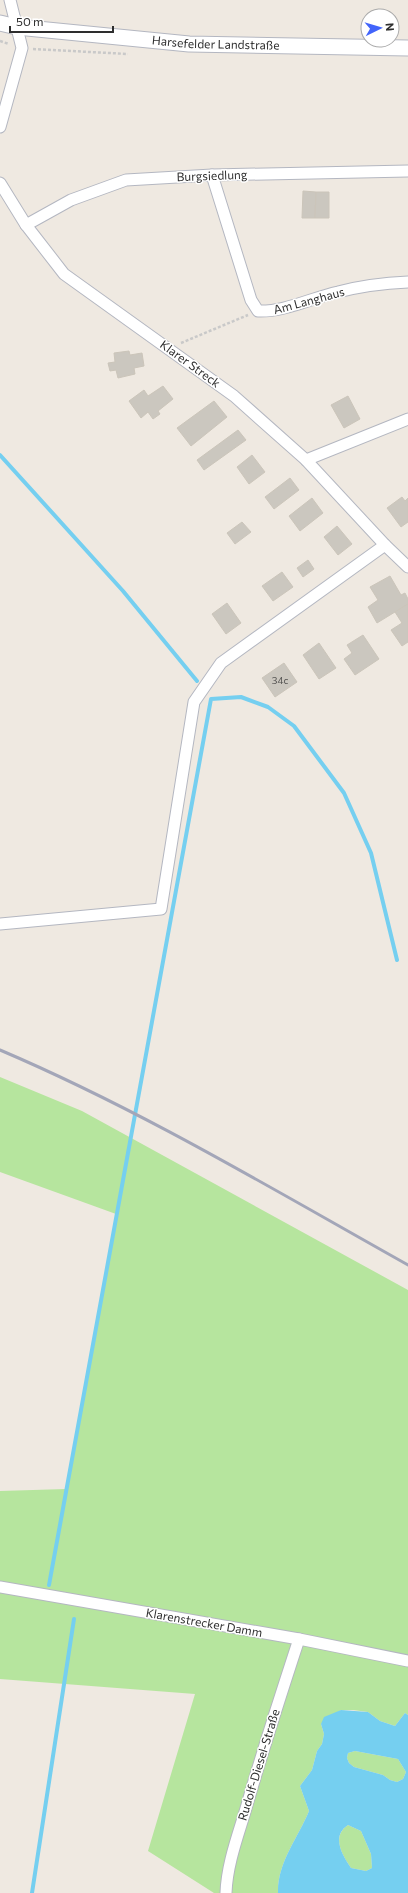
<svg xmlns="http://www.w3.org/2000/svg" width="408" height="1893" font-family="Commissioner,sans-serif">
	<style>
		.green { fill: #b6e59e }
		.water { fill: #75cff0; fill-rule: evenodd }
		.lines { fill: none; stroke-linecap: round; stroke-linejoin: round }
		.stream { stroke: #75cff0; stroke-width: 4 }
		.building { fill: #cbc7bf; stroke: #cbc5ba }
		.street-casing { stroke: #b4b7c1; stroke-width: 13 }
		.secondary-casing { stroke: #b4b7c1; stroke-width: 17 }
		.path { stroke: #c9c9c9; stroke-width: 2.5; stroke-dasharray: 3 2; stroke-linecap: butt }
		.street { stroke: #fff; stroke-width: 11 }
		.secondary { stroke: #fff; stroke-width: 15 }
		.rail { stroke: #a3a6b8; stroke-width: 3 }
		.labels { text-anchor: middle; stroke-width: 3; stroke-linejoin: round; paint-order: stroke }
		.number-label { font-size: 10px; fill: #555452 }
		.street-label { font-size: 12px; fill: #2e2e2e; stroke: #fff }
	</style>
	<rect width="100%" height="100%" fill="#efe9e1"/>
	<!-- green -->
	<g class="green">
		<path d="M0,1077L82,1111L408,1290V1715L405,1713L395,1726L380,1721L368,1712L353,1710H341L321,1724L324,1734L322,1744L317,1751L312,1770L300,1786L309,1811C298,1838 277,1863 278,1893H214L148,1851L195,1694L0,1679V1491L66,1489L116,1214L0,1172Z"/>
		<polygon points="355,1751 398,1759 406,1772 403,1779 397,1782 390,1780 383,1775 354,1767 349,1763 347,1758 348,1753"/>
		<path d="M348,1825L361,1831L371,1854L372,1868L366,1871L351,1868C342,1855 331,1836 348,1825Z"/>
	</g>
	<!-- water -->
	<path class="water" d="M341,1710L368,1712L380,1721L395,1726L405,1713L408,1715V1893H278C277,1863 298,1838 309,1811L300,1786L312,1770L317,1751L322,1744L324,1734L321,1724L324,1717ZM355,1751L398,1759L406,1772L403,1779L397,1782L390,1780L383,1775L354,1767L349,1763L347,1758L348,1753ZM348,1825L361,1831L371,1854L372,1868L366,1871L351,1868C342,1855 331,1836 348,1825Z"/>
	<g class="lines">
		<!-- stream -->
		<g class="stream">
			<polyline points="0,455 123,591 197,681"/>
			<polyline points="49,1585 211,699 241,697 268,707 294,726 344,793 371,853 397,960"/>
			<polyline points="32,1893 74,1619"/>
		</g>
	</g>
	<!-- building -->
	<g class="building">
		<polygon points="303,191 316,192 315,218 302,218"/>
		<polygon points="316,192 329,192 329,218 315,218"/>
		<polygon points="129,351 130,355 142,353 144,366 134,368 135,374 118,378 116,370 110,371 108,363 115,362 114,353"/>
		<polygon points="163,386 173,399 158,411 160,414 153,419 148,412 141,418 129,401 144,390 148,396"/>
		<polygon points="348,396 360,419 344,428 331,405"/>
		<polygon points="214,401 227,417 191,446 177,428"/>
		<polygon points="238,430 246,440 204,470 197,460"/>
		<polygon points="252,455 265,472 249,484 237,467"/>
		<polygon points="290,478 299,490 274,509 265,497"/>
		<polygon points="402,497 405,501 408,498 408,522 401,527 387,508"/>
		<polygon points="312,498 323,513 300,531 289,516"/>
		<polygon points="242,522 251,532 235,544 227,533"/>
		<polygon points="337,526 352,544 338,555 324,537"/>
		<polygon points="308,560 314,569 303,577 297,568"/>
		<polygon points="282,572 293,587 273,601 262,586"/>
		<polygon points="390,576 401,595 405,593 408,599 408,604 377,623 368,607 378,600 370,587"/>
		<polygon points="227,603 241,623 226,634 212,614"/>
		<polygon points="408,604 408,642 402,646 391,630 402,623 395,612"/>
		<polygon points="363,635 379,659 355,675 344,659 352,653 347,645"/>
		<polygon points="319,643 336,668 319,679 303,655"/>
		<polygon points="284,663 297,682 275,697 262,678"/>
	</g>
	<g class="lines">
		<!-- street casing -->
		<g class="street-casing">
			<g id="street">
				<polyline points="0,127 22,48 10,0"/>
				<path d="M212,175L251,300L258,311C285,312 311,298 338,292C361,286 385,283 408,282"/>
				<polyline points="0,183 26,225 64,274 234,396 306,460 385,545 408,567"/>
				<polyline points="26,225 71,200 126,180 212,175 408,171"/>
				<polyline points="306,460 408,419"/>
				<polyline points="0,924 161,909 194,702 221,663 385,545"/>
				<polyline points="0,1587 299,1639 408,1661"/>
				<path d="M226,1893C227,1863 239,1833 247,1805C263,1749 281,1694 299,1639"/>
			</g>
		</g>
		<!-- secondary casing -->
		<g class="secondary-casing">
			<g id="secondary">
				<path id="s1" d="M0,23L17,27L189,44L408,48"/>
			</g>
		</g>
		<!-- path -->
		<g class="path">
			<polyline points="0,41 9,44"/>
			<polyline points="33,49 128,54"/>
			<polyline points="181,343 248,315"/>
		</g>
		<!-- street -->
		<use href="#street" class="street"/>
		<!-- secondary -->
		<use href="#secondary" class="secondary"/>
		<!-- rail -->
		<path class="rail" d="M0,1050C141,1110 274,1190 408,1265"/>
	</g>
	<g class="labels">
		<!-- number labels -->
		<g class="number-label">
			<text x="280" y="684">34c</text>
		</g>
		<!-- street labels -->
		<g class="street-label">
			<text dy="4" stroke="none"><textPath href="#s1" startOffset="217">Harsefelder Landstraße</textPath></text>
			<text transform="translate(212 176) rotate(-2)" y="4">Burgsiedlung</text>
			<text transform="translate(309 301) rotate(-15)" y="4">Am Langhaus</text>
			<text transform="translate(190 364) rotate(36)" y="4">Klarer Streck</text>
			<text transform="translate(204 1623) rotate(10)" y="4">Klarenstrecker Damm</text>
			<text transform="translate(259 1765) rotate(-73)" y="4">Rudolf-Diesel-Straße</text>
		</g>
	</g>
	<!-- north arrow -->
	<g transform="translate(380 28) rotate(85)"><circle r="19" fill="#ffffff" stroke="#ababab"/>
	<path d="M0-3L7 15L0 10L-7 15Z" fill="#4264fb"/>
	<text y="-6" font-size="11" font-weight="bold" text-anchor="middle" fill="#2e2e2e">N</text>
	</g>
	<!-- scale -->
	<path d="M10 26v6h103v-6" fill="none" stroke="#2e2e2e" stroke-width="2"/>
	<text x="16" y="26" font-size="12" fill="#2e2e2e" stroke="#ffffff" stroke-width="3" paint-order="stroke">50 m</text>
</svg>
